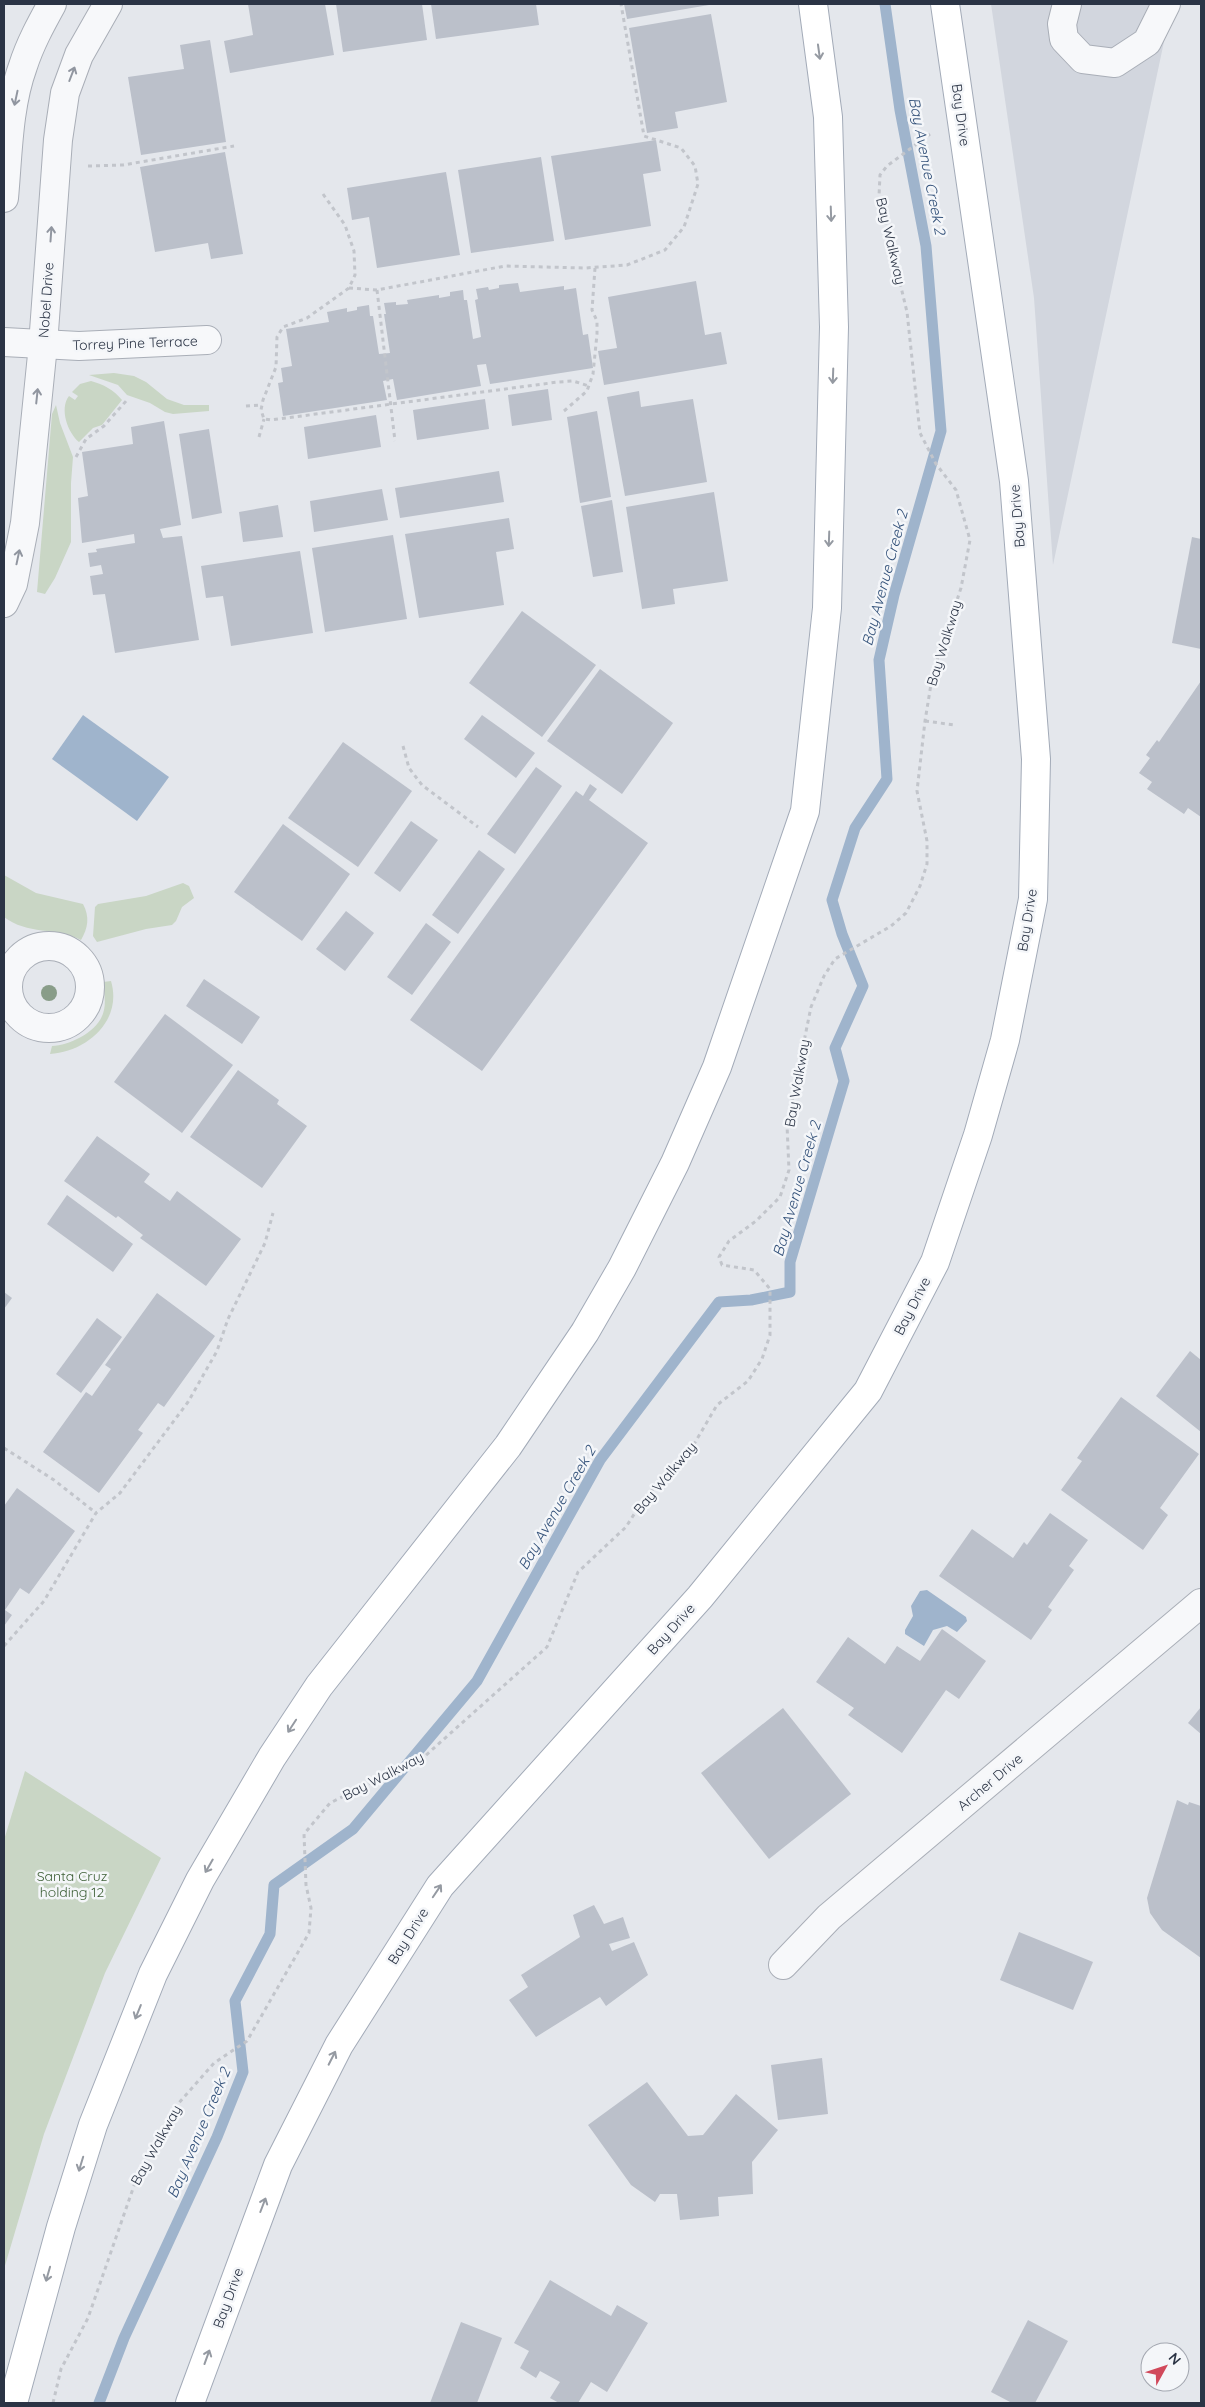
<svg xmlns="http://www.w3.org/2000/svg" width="1205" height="2407" font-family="Quicksand,sans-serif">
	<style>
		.built { fill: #d2d6de }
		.green { fill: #c9d6c5 }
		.water { fill: #9fb4cc }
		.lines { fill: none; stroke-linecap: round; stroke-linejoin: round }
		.stream { stroke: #9fb4cc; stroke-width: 11 }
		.building { fill: #bbc0ca }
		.minor-casing { stroke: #a9aeb7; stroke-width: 30 }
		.major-casing { stroke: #a3abb8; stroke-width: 30 }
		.path { stroke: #c2c5cb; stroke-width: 3; stroke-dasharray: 4 4; stroke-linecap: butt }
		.minor { stroke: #f7f8fa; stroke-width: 28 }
		.major { stroke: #fff; stroke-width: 28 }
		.tree { fill: #899d89 }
		.oneway { stroke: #959aa2 }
		.oneway2 { stroke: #9196a0 }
		.labels { text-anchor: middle; stroke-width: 5; stroke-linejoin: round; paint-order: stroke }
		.street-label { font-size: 14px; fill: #2b3445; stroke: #f4f6f9 }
		.park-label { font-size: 14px; fill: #3f6138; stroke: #f4f6f9 }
		.water-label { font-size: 15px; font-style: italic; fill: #34527a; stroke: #f4f6f9 }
	</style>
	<rect width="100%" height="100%" fill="#e4e7ec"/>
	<!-- built -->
	<polygon class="built" points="991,4 1172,4 1053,565 1034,298"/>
	<!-- green -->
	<g class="green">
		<polygon points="114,373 134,376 146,382 167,399 184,405 209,405 209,411 173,414 165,412 150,403 127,395 118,385 89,375"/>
		<path d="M91,381C104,385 113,389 122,400L102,425L93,428L79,442C68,433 59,409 69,396L75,400L78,396L72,392L80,384Z"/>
		<polygon points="56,405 60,423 73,457 71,483 71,542 55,578 45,594 37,592 52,414"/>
		<path d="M4,875L36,893L83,904C90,917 88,928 81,940C56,927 27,935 4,917Z"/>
		<polygon points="183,883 189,886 194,898 182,907 176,921 172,925 146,929 97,942 93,936 95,907 98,904 146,896"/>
		<path d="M111,981C123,1021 86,1052 50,1054L52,1046C71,1045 100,1031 104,1010C106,1001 104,991 103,982Z"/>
		<polygon points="25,1771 161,1858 105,1973 44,2134 4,2269 4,1840"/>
	</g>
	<!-- water -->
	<g class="water">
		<polygon points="83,715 169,777 137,821 52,759"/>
		<polygon points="927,1590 966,1617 967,1621 957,1632 947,1626 933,1630 924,1646 905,1634 905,1630 913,1616 911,1606 920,1591"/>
	</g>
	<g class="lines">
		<!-- stream -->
		<polyline class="stream" points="99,2403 124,2338 217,2137 243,2072 235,2001 270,1934 274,1885 353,1829 477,1681 600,1460 719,1302 751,1300 790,1292 790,1262 844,1081 835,1048 863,986 842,934 832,900 855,828 887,779 879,660 894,595 941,431 926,246 900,110 885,4"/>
	</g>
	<!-- building -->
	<g class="building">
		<polygon points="248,4 325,4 334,55 230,73 224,41 253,35"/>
		<polygon points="336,4 422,4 427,40 343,52"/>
		<polygon points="431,4 536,4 539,25 436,39"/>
		<polygon points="624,4 708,4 709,5 627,19"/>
		<polygon points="711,14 727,102 675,112 678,128 647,133 629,28"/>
		<polygon points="210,40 226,142 141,155 128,77 184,69 180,45"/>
		<polygon points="656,140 661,171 643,174 651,226 565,240 551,156"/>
		<polygon points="225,152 243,254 211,259 208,243 155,252 140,167"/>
		<polygon points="541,157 554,241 471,253 458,170"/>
		<polygon points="446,172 460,255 377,268 369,217 352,220 347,188"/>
		<polygon points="696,281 705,335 721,332 727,364 604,385 598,351 617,348 608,297"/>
		<polygon points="518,283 520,292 564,286 564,290 576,288 583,335 588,334 593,368 490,384 486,364 477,365 481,386 397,400 393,379 383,381 387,400 283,416 278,383 283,382 281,368 292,366 286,329 329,322 327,312 347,308 347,312 357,310 357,307 369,305 370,316 373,316 379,354 390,353 384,314 386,314 384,303 396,302 396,305 408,304 407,300 439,295 439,298 450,296 450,292 463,290 464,300 467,300 473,339 481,337 475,300 478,299 476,289 488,287 489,290 499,288 499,285"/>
		<polygon points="548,389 552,420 512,426 508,395"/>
		<polygon points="639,391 641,407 693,399 707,482 625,496 607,397"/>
		<polygon points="485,399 489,429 417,440 413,410"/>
		<polygon points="597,411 611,497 580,503 567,417"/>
		<polygon points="376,415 381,447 308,459 304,427"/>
		<polygon points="164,421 181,525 160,529 163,538 182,536 199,640 115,653 105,594 93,595 90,576 103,574 101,565 90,567 88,553 97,552 96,549 135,543 134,534 82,543 78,498 88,496 82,452 133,444 131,427"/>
		<polygon points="209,429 222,513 192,519 179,434"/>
		<polygon points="499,471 504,502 400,518 395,488"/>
		<polygon points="382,489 388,520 314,532 310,501"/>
		<polygon points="714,492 728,581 673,589 675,604 642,609 626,507"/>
		<polygon points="612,500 623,572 593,577 581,506"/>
		<polygon points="278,505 283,537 243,542 239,512"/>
		<polygon points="509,518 514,549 496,552 504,605 419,618 405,534"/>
		<polygon points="393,535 407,619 325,632 312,548"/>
		<polygon points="1192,537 1201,539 1201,649 1172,643"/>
		<polygon points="300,551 313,633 231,646 223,596 206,598 201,566"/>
		<polygon points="522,611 596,665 542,737 469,683"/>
		<polygon points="600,669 673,723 622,794 547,741"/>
		<polygon points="1201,681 1201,817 1188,808 1184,814 1147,789 1152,782 1139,773 1150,758 1146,755 1157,740 1159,742"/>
		<polygon points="482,715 535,753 516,778 464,739"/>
		<polygon points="343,742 412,791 358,867 288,818"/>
		<polygon points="536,767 562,786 515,854 487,834"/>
		<polygon points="590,784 597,789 589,800 648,843 482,1071 410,1020 576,791 583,796"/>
		<polygon points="411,821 438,840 400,892 374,873"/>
		<polygon points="283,824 350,874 302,941 234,892"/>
		<polygon points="479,850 505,869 458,934 432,915"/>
		<polygon points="346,911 374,933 345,971 316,949"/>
		<polygon points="426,923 451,942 412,995 387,977"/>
		<polygon points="204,979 260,1017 242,1044 186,1006"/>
		<polygon points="165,1014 233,1065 182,1133 114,1082"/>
		<polygon points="238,1070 279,1100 277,1104 307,1126 262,1188 190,1137"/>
		<polygon points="97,1136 150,1174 144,1182 170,1201 177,1191 241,1239 206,1286 140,1238 143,1235 118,1216 116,1218 64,1181"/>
		<polygon points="67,1195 133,1244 113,1272 47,1224"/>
		<polygon points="4,1292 12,1298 4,1309"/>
		<polygon points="157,1293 215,1336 164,1407 158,1403 138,1430 143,1433 99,1493 43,1452 86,1392 92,1396 111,1369 105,1365"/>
		<polygon points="97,1318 122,1337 81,1393 56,1374"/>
		<polygon points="1190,1351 1201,1360 1201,1432 1156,1396"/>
		<polygon points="1121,1397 1199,1454 1160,1508 1168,1515 1143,1550 1061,1490 1082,1461 1077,1458"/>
		<polygon points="17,1488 75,1531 29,1594 20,1588 5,1610 12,1615 4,1626 4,1506"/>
		<polygon points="1050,1513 1088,1540 1069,1566 1074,1570 1048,1607 1052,1610 1031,1640 939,1576 972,1529 1013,1558 1024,1542 1027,1545"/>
		<polygon points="942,1629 986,1661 959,1699 946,1690 902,1753 848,1715 854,1708 816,1682 848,1637 885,1664 897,1646 920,1661"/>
		<polygon points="1201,1707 1201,1734 1188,1723"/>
		<polygon points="783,1708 851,1794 769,1859 701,1773"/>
		<polygon points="1177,1800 1188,1805 1189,1802 1201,1806 1201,1958 1162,1930 1150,1913 1147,1898"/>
		<polygon points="594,1905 604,1924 623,1917 630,1938 609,1944 612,1951 634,1942 648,1975 606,2006 600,1997 536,2037 509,2000 528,1987 521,1975 580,1937 573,1915"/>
		<polygon points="1019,1932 1093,1962 1073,2010 1000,1980"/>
		<polygon points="822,2058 828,2114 778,2120 771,2065"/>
		<polygon points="647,2082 688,2136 703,2135 736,2094 778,2130 752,2162 753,2194 718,2197 719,2216 680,2220 677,2194 660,2194 655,2202 631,2185 588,2125"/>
		<polygon points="550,2280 611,2316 617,2305 648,2323 607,2392 591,2382 578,2403 559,2403 550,2398 560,2382 540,2371 536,2378 520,2368 529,2351 514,2343"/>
		<polygon points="1028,2320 1068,2341 1035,2403 1012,2403 991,2392"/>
		<polygon points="461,2322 502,2338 477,2403 430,2403"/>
	</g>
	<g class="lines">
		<!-- minor casing -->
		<g class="minor-casing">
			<g id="minor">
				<polyline points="1067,4 1062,24 1064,39 1083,59 1115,63 1147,42 1166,4"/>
				<path d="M4,198C8,155 8,107 23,66C30,44 41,24 52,4"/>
				<polyline points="4,342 79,346 207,340"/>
				<polyline points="4,603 13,584 25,523 43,345 58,140 65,93 79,55 108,4"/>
				<circle cx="49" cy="987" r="41"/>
				<polyline points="783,1965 829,1917 1201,1603"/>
			</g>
		</g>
		<!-- major casing -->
		<g class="major-casing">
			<g id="major">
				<polyline points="13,2403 61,2227 93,2125 153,1974 200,1880 272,1757 319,1686 508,1446 585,1332 622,1268 675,1163 717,1067 805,811 827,608 834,327 828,117 813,4"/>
				<polyline points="190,2403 278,2165 339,2045 440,1886 700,1597 868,1391 935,1262 978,1135 1005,1040 1033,899 1036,759 1014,481 945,4"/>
			</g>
		</g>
		<!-- path -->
		<g class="path">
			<polyline points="88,166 123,165 234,146"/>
			<polyline points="323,194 345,225 354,251 355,275 349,288 307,318 283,327 277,337 276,367 263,400 261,410 264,419 271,420 558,382 573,381 589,386"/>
			<polyline points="349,288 377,290 505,266 585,268 627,265 665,250 684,227 698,184 695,166 681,148 644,136 621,4"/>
			<polyline points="377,290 395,441"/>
			<polyline points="246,406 262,405"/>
			<polyline points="564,411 587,391 593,374 597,334 597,321 592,310 595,268"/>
			<polyline points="259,437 264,419"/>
			<polyline points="76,457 86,439 104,426 127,400"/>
			<polyline points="925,721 955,725"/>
			<polyline points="403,746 409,768 422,785 478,827"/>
			<polyline points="4,1448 54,1480 96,1513"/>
			<polyline points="4,1646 44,1601 96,1513 120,1493 188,1402 217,1351 228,1319 265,1243 273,1213"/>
			<polyline points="53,2403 61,2369 88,2318 137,2177 177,2105 214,2063 247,2041 309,1933 311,1908 306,1885 304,1834 330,1803 425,1756 547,1647 578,1572 626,1527 645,1497 690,1451 717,1405 748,1381 762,1359 770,1335 770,1289 754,1270 722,1265 719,1257 729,1241 756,1221 780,1197 789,1170 787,1125 811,1007 824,976 835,959 891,926 906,913 920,886 927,864 927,841 917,791 925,721 933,672 961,588 970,540 956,490 936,464 920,433 907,312 879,196 880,175 887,166 930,134"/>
		</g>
		<!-- minor -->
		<use href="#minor" class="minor"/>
		<!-- major -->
		<use href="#major" class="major"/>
	</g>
	<!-- trees -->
	<circle class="tree" cx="49" cy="993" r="8"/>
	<!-- one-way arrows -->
	<defs><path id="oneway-shaft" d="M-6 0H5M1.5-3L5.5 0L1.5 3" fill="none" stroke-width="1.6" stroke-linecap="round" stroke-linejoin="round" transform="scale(1.25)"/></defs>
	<g class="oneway">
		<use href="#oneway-shaft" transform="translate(819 52) rotate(82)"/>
		<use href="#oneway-shaft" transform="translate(831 214) rotate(88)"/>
		<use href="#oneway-shaft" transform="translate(833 376) rotate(92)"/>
		<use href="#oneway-shaft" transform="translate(829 539) rotate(92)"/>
		<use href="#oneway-shaft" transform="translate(292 1726) rotate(123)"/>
		<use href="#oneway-shaft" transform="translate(209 1866) rotate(120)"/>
		<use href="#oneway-shaft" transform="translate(437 1891) rotate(-56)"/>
		<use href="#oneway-shaft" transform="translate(138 2012) rotate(112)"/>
		<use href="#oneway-shaft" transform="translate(332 2058) rotate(-63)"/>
		<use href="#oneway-shaft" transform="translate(81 2164) rotate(107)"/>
		<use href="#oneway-shaft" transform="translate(263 2205) rotate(-69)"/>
		<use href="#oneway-shaft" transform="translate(48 2274) rotate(106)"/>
		<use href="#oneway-shaft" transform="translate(207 2357) rotate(-70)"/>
	</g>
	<g class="oneway2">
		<use href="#oneway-shaft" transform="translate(72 74) rotate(-69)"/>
		<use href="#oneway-shaft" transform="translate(16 98) rotate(102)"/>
		<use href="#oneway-shaft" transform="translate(51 234) rotate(-86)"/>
		<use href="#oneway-shaft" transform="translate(37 396) rotate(-84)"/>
		<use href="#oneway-shaft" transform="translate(18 557) rotate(-78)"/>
	</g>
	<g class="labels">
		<!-- street labels -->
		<g class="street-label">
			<text transform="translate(961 115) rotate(82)" y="5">Bay Drive</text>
			<text transform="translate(891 241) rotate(77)" y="5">Bay Walkway</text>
			<text transform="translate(46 300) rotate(-86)" y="5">Nobel Drive</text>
			<text transform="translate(135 343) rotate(-2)" y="5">Torrey Pine Terrace</text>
			<text transform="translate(1017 516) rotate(-95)" y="5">Bay Drive</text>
			<text transform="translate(944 643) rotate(-73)" y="5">Bay Walkway</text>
			<text transform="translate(1027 920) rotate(-81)" y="5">Bay Drive</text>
			<text transform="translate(797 1083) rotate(-80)" y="5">Bay Walkway</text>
			<text transform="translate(912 1306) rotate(-63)" y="5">Bay Drive</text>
			<text transform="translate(665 1478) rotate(-50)" y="5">Bay Walkway</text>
			<text transform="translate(671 1629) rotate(-48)" y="5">Bay Drive</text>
			<text transform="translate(383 1776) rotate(-27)" y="5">Bay Walkway</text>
			<text transform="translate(990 1782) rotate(-40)" y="5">Archer Drive</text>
			<text transform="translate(408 1936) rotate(-58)" y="5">Bay Drive</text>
			<text transform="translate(156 2145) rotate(-61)" y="5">Bay Walkway</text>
			<text transform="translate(228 2298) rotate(-70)" y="5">Bay Drive</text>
		</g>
		<!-- park labels -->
		<g class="park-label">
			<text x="72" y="1881">Santa Cruz<tspan x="72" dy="16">holding 12</tspan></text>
		</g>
		<!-- water labels -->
		<g class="water-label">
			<text transform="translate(927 166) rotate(79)" y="5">Bay Avenue Creek 2</text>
			<text transform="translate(885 578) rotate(-75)" y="5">Bay Avenue Creek 2</text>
			<text transform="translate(797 1189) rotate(-74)" y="5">Bay Avenue Creek 2</text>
			<text transform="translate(557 1508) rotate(-60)" y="5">Bay Avenue Creek 2</text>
			<text transform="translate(199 2133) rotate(-67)" y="5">Bay Avenue Creek 2</text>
		</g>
	</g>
	<!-- border -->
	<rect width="1205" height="2407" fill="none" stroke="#2b3445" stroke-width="10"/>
	<!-- north arrow -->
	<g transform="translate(1165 2367) rotate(50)"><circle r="24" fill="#f4f6f9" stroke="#a4a8b1"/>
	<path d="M0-4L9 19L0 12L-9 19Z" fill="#d1495b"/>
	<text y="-8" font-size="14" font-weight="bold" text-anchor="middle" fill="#2b3445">N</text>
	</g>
</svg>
